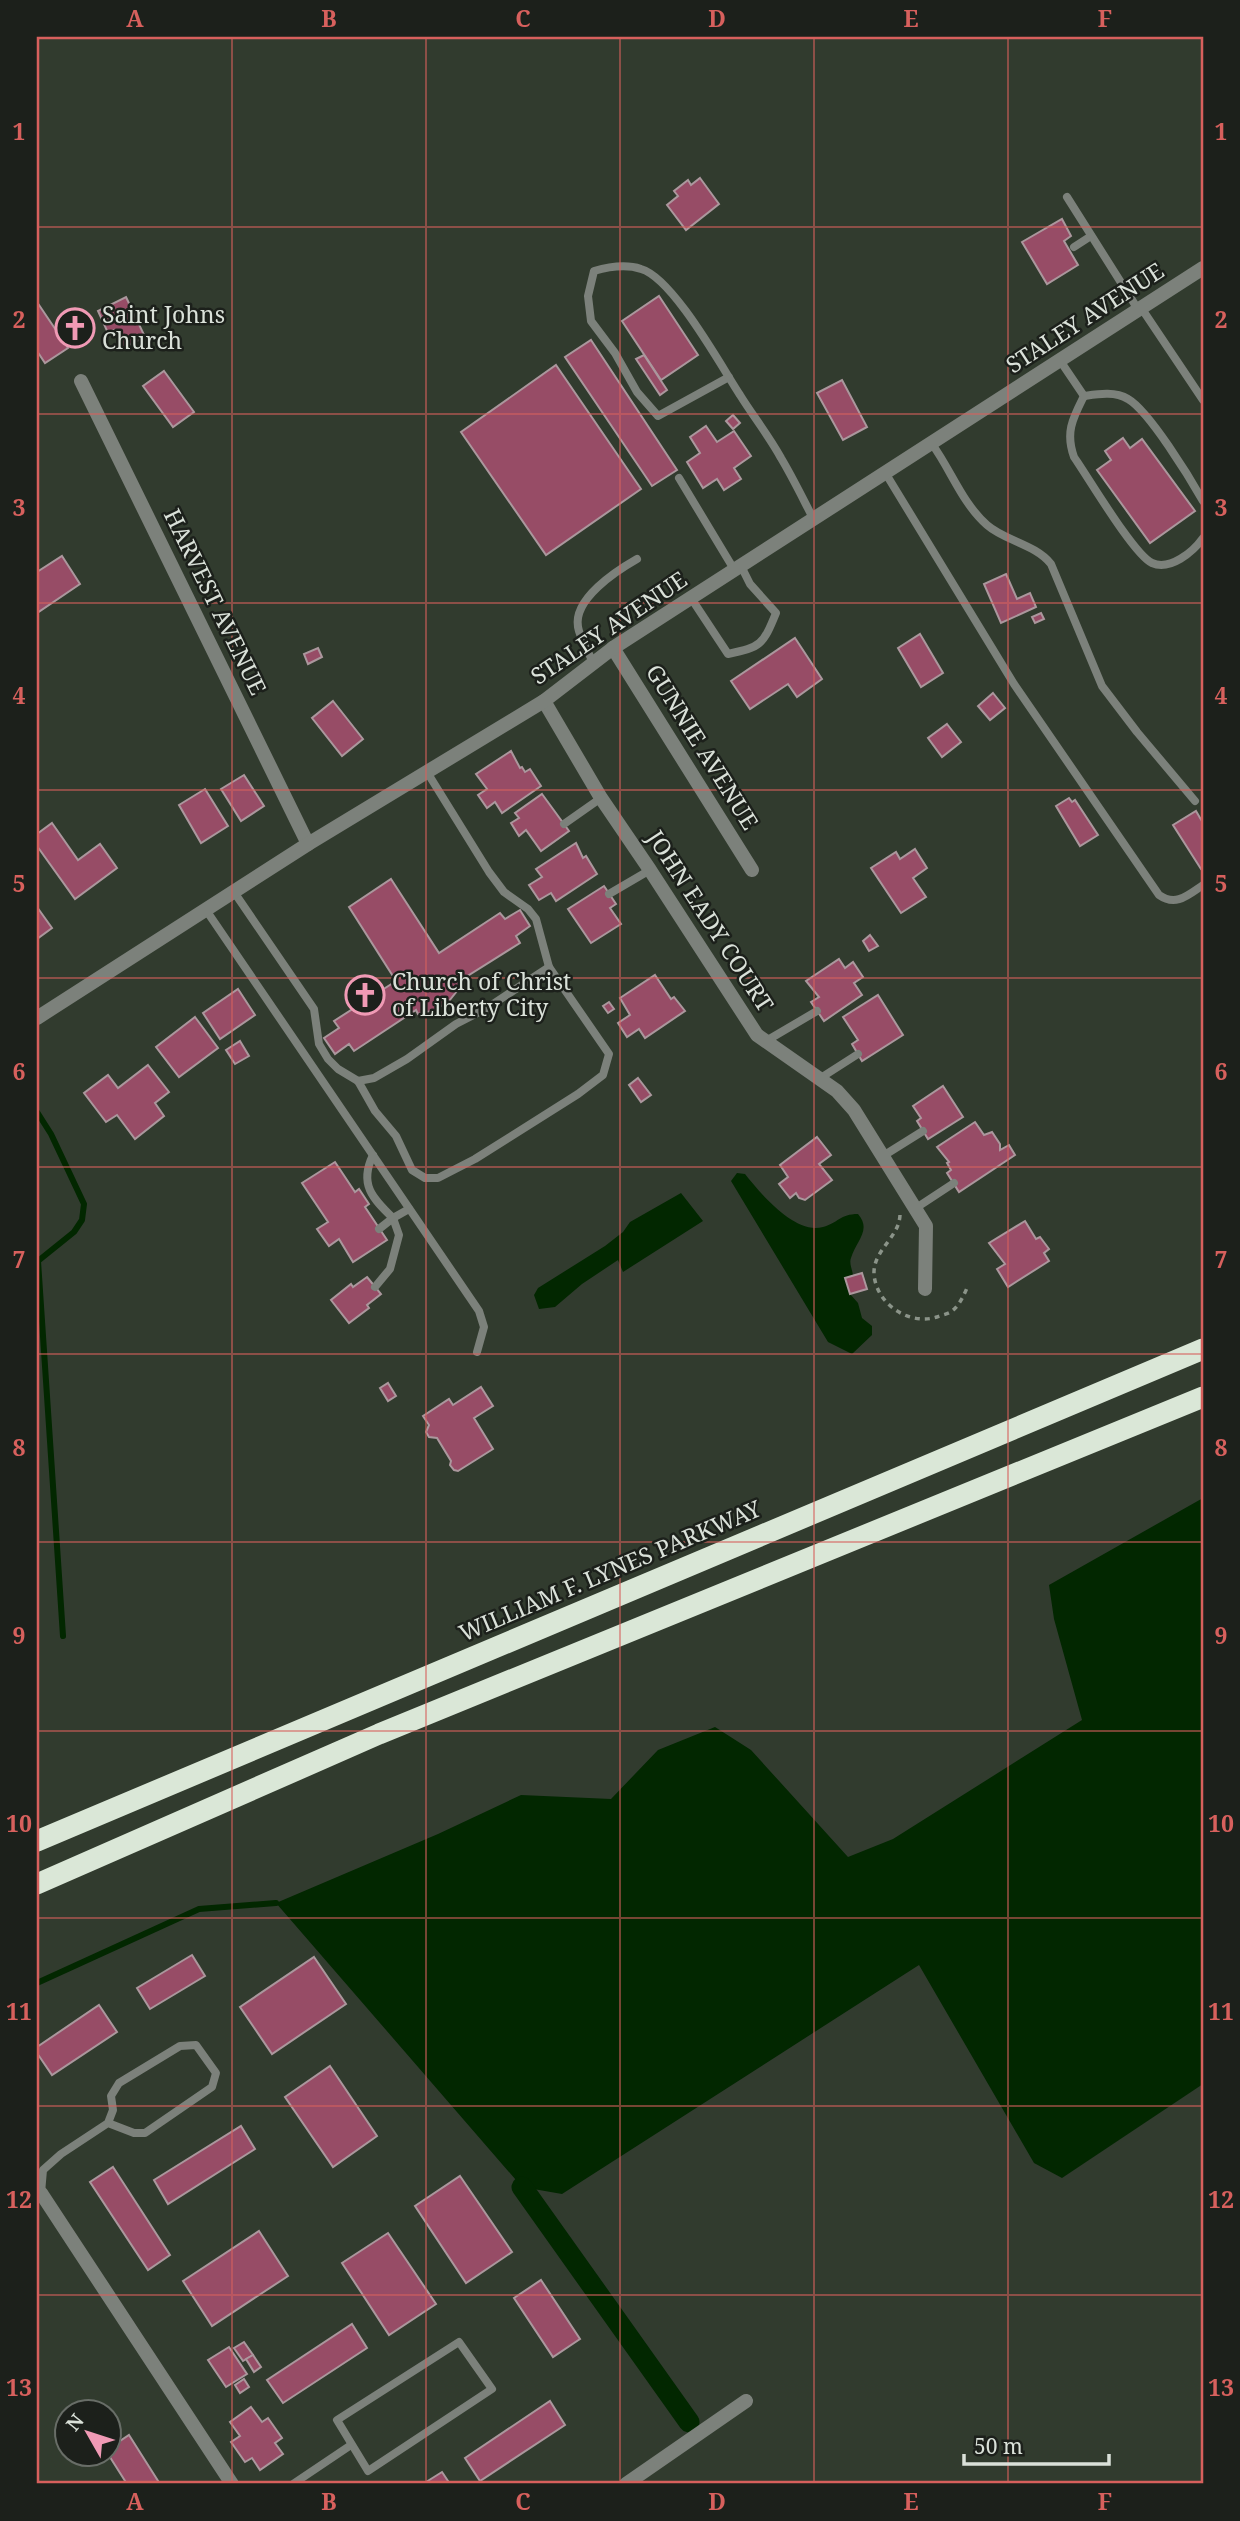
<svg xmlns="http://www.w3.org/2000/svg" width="1240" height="2521" font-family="'Noto Serif',serif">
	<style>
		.water { fill: #022700 }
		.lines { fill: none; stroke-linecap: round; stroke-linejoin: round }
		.stream { stroke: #022700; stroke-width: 6 }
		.canal { stroke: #022700; stroke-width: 21 }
		.building { fill: #974c66; stroke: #ab979d; stroke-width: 2 }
		.path { stroke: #8b9489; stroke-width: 3.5; stroke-dasharray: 5 5; stroke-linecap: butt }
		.service { stroke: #7c817b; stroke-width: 8 }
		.minor { stroke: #7c817b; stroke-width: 14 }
		.tertiary { stroke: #7c817b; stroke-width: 14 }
		.motorway { stroke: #dae7d7; stroke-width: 21 }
		.grid { fill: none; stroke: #d7605d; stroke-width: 2; stroke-opacity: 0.55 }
		.labels { text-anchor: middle; stroke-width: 5; stroke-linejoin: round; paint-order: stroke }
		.poi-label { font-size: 23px; fill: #dae1d9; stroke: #1c201b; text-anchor: start }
		.street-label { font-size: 23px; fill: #dae1d9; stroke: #1c201b }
		.neatline { fill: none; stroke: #d7605d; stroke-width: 2.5 }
		.grid-label { font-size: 23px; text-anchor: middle; font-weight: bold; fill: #d7605d }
	</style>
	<rect width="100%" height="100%" fill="#313b2e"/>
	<!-- water -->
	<g class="water">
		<path d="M737,1173L745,1174C761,1194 795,1235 823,1227C838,1223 840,1214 858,1214C872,1230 856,1241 851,1258C849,1263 852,1269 853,1275L845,1278L850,1294L858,1303L862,1318L872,1326V1335L852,1354L828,1342L731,1181Z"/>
		<polygon points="681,1193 703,1221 623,1272 618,1260 582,1284 555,1307 539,1309 534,1295 538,1288 605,1246 623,1232 630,1222"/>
		<polygon points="1203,1498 1203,2084 1062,2178 1034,2163 919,1965 562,2194 522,2187 276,1903 438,1834 521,1795 611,1799 658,1750 715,1727 751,1750 848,1857 893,1839 1082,1720 1054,1619 1049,1585"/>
	</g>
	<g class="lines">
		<!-- stream -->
		<g class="stream">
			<polyline points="37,1112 51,1134 84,1204 82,1220 74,1232 38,1261 63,1636"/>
			<polyline points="37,1983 199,1909 276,1903"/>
		</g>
		<!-- canal -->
		<polyline class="canal" points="522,2187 689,2422"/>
	</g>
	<!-- building -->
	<g class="building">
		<polygon points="700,178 719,204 686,230 667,205 678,196 674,191 688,180 691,185"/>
		<polygon points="1062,219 1071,236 1064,241 1078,265 1047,284 1022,242"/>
		<polygon points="659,296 698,355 661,380 622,321"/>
		<polygon points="126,297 145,337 123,348 114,330 108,333 98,311"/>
		<polygon points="37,302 68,348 45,363 37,351"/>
		<polygon points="591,340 677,470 652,486 565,357"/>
		<polygon points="644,355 667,390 660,395 636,359"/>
		<polygon points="556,365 641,489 546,555 461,432"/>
		<polygon points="164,371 194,412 173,427 143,386"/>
		<polygon points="842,380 867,427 843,440 817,393"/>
		<polygon points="733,415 740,423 733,429 726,421"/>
		<polygon points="706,426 717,442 734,431 751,456 734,468 741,479 724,490 717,479 703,488 687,462 700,453 690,437"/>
		<polygon points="1123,438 1130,448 1142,439 1195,511 1150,543 1097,470 1111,460 1105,451"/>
		<polygon points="62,556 80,584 37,613 37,572"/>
		<polygon points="1006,574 1017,599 1030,593 1036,607 1001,623 984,584"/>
		<polygon points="1041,613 1044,619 1035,623 1032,617"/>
		<polygon points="920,634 943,673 921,687 898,648"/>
		<polygon points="795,638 822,679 797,697 788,684 750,709 731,681"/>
		<polygon points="318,648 322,657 308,664 304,654"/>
		<polygon points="993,693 1005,708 990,720 978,706"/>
		<polygon points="333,701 363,739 342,756 312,718"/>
		<polygon points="947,724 961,742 942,757 928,738"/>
		<polygon points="511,751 520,768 522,767 525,772 530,769 541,786 502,813 495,802 487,808 478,795 487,789 476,774"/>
		<polygon points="244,775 264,806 241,821 221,789"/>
		<polygon points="205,789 228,826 201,843 179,805"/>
		<polygon points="542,794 569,831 541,851 526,830 519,836 511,823 519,818 515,813"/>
		<polygon points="1069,798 1072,802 1075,800 1098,835 1080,846 1056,806"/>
		<polygon points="1196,811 1203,823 1203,868 1201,869 1173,825"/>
		<polygon points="52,823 78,860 100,844 117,868 75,899 37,846 37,834"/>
		<polygon points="576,843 583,858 586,856 597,874 556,901 551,893 539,900 529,885 542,877 536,869"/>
		<polygon points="915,849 927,868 913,878 926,897 901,913 871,868 896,852 900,859"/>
		<polygon points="391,879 439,953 500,913 505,919 520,910 530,926 516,936 520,943 458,982 461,986 449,1001 435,1010 418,1014 416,1010 354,1051 349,1044 335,1054 324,1038 339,1028 334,1021 396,981 349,907"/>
		<polygon points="604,886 616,904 610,908 621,924 591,943 568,909"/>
		<polygon points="37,907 52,928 37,939"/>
		<polygon points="870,935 878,946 869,951 863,941"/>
		<polygon points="839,959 845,968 853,962 863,977 854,983 862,995 824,1021 811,1002 819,997 806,981"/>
		<polygon points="655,975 671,999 674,997 685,1011 645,1038 639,1029 627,1037 618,1023 630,1015 620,998"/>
		<polygon points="238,989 255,1015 220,1039 203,1013"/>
		<polygon points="878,995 903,1035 862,1061 852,1044 858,1040 843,1017"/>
		<polygon points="609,1002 614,1009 608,1013 603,1006"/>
		<polygon points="195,1017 218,1048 179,1077 156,1047"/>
		<polygon points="240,1041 249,1056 235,1064 226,1050"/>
		<polygon points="148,1065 169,1092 155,1103 164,1116 135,1139 117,1115 106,1122 84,1093 108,1075 118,1088"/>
		<polygon points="638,1078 651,1095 641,1102 629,1085"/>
		<polygon points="943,1086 963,1117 928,1139 917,1121 921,1118 913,1106"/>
		<polygon points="975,1122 984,1135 992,1132 1000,1144 1000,1150 1009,1145 1015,1155 959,1192 947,1173 951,1170 947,1163 949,1162 937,1147"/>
		<polygon points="817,1137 831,1155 819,1164 832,1180 805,1200 799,1198 796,1193 790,1198 779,1184 788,1177 780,1165"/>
		<polygon points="335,1162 355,1192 359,1189 369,1204 365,1207 387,1240 353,1262 339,1239 329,1246 317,1229 328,1222 302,1183"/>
		<polygon points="1025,1221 1036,1239 1040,1237 1049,1249 1044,1253 1049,1261 1008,1287 997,1269 1005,1264 989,1243"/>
		<polygon points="862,1273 867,1289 850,1294 845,1278"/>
		<polygon points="367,1277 381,1294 367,1305 369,1308 349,1323 331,1300 351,1284 353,1287"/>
		<polygon points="388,1383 396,1396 388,1401 380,1388"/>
		<polygon points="481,1387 493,1406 474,1418 493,1449 458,1471 454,1470 450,1465 451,1461 437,1438 429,1437 426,1432 429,1425 423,1416 449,1399 453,1405"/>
		<polygon points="192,1955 205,1976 150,2009 137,1988"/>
		<polygon points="314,1957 346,2004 272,2054 240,2007"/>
		<polygon points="99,2005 117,2032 52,2075 37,2053 37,2047"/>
		<polygon points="330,2066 377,2136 333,2167 285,2097"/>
		<polygon points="241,2126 255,2149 168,2204 154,2180"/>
		<polygon points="113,2167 170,2255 148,2270 90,2182"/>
		<polygon points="460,2176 512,2252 466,2283 415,2206"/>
		<polygon points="259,2231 288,2276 212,2326 183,2281"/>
		<polygon points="388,2233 436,2304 389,2335 342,2263"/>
		<polygon points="541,2280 580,2339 553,2357 514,2298"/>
		<polygon points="352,2324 367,2348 283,2403 267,2380"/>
		<polygon points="244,2342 253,2355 243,2361 234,2348"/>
		<polygon points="229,2347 247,2374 226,2387 208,2360"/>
		<polygon points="253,2355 261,2367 254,2372 246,2359"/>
		<polygon points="244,2379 249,2387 240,2393 235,2385"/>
		<polygon points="550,2401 565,2425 480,2481 465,2458"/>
		<polygon points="251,2407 262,2422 268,2418 282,2438 275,2443 283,2454 260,2470 252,2458 245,2462 231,2442 240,2436 230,2422"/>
		<polygon points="129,2435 160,2484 127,2484 108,2454 108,2449"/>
		<polygon points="442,2472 450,2484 423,2484"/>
	</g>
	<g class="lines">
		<!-- path -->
		<path class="path" d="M900,1215C899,1238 873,1250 874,1274C876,1304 909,1326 937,1317C941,1315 949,1314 952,1311C959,1306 964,1295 967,1288"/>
		<!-- service -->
		<g class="service">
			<polyline points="1067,197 1139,311"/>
			<polyline points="1074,247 1091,236"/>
			<polyline points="1142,309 1203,400"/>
			<polyline points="1061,362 1084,396"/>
			<path d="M729,377L658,416L637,392L615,353L591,321L588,296L594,271C608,267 626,264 641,269C673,278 721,366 740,395C753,416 769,436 781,458C793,478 803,499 814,520"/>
			<path d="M1084,396C1073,418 1065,432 1074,457C1088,477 1134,555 1152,563C1170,571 1193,552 1203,538"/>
			<path d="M1084,396C1098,394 1115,391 1128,399C1149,411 1190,478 1203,501"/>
			<path d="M932,444C951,470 962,503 987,525C1005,541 1035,544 1051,564L1102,686L1137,732L1195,801"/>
			<path d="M886,474L1014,684L1159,895C1176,907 1188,895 1203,885"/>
			<polyline points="679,478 735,571"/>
			<path d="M691,598L728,654C761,647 763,645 776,613L750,584L741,566"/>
			<path d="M593,663C589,652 580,639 578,627C573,599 616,571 637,559"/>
			<polyline points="564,824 601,798"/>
			<polyline points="234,892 314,1009 319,1044 328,1059 338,1069 358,1081 375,1111 396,1136 412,1170 425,1178 438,1178 475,1159 578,1094 603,1075 609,1054 549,967 536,919 528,909 504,892 489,872 427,772"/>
			<polyline points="609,894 650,870"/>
			<polyline points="206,910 479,1311 484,1327 477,1352"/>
			<polyline points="766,1041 817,1011"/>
			<polyline points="819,1079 858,1054"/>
			<polyline points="358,1081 374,1078 407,1059 456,1024 487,1008 549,967"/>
			<path d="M373,1155C359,1184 372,1198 393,1218L379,1229"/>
			<polyline points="883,1156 923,1131"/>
			<polyline points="916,1208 954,1183"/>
			<polyline points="375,1287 390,1269 399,1235 393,1218 409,1209"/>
			<polyline points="41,2193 43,2170 61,2154 108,2123 113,2110 111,2096 119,2083 180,2046 196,2045 216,2073 212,2087 145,2133 134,2133 108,2123"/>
			<polygon points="459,2342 492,2389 368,2471 337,2420"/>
			<polyline points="293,2484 351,2445"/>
		</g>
		<!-- minor -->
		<g class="minor">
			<polyline points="81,381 308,844"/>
			<polyline points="613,648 752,870"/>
			<polyline points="544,701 601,798 650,870 757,1035 837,1091 854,1110 926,1226 925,1289"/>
			<polyline points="41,2193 232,2484"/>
			<polyline points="626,2484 746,2401"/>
		</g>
		<!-- tertiary -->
		<polyline class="tertiary" points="37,1018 308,844 544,701 613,648 1203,268"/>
		<!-- motorway -->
		<g class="motorway">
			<polyline points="37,1841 1203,1349"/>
			<polyline points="37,1884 379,1734 1203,1397"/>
		</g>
	</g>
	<!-- grid -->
	<path class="grid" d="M232,37V2484M426,37V2484M620,37V2484M814,37V2484M1008,37V2484M37,227H1203M37,414H1203M37,603H1203M37,790H1203M37,978H1203M37,1167H1203M37,1354H1203M37,1542H1203M37,1731H1203M37,1918H1203M37,2106H1203M37,2295H1203"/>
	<!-- icons -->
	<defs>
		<g id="church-ring" transform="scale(2.0125)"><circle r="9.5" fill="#1c201b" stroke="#f09ab5" stroke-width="1.5"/><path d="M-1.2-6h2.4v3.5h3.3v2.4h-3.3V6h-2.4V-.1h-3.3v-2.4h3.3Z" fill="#f09ab5"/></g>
	</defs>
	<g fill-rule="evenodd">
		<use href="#church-ring" x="75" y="328"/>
		<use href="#church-ring" x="365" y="995"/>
	</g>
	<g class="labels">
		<!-- poi labels -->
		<g class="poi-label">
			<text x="102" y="323">Saint Johns<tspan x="102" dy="26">Church</tspan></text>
			<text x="392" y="990">Church of Christ<tspan x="392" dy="26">of Liberty City</tspan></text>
		</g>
		<!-- street labels -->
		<g class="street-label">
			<text transform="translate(1085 318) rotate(-33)" y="8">STALEY AVENUE</text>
			<text transform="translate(215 602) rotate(64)" y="8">HARVEST AVENUE</text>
			<text transform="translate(609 628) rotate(-34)" y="8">STALEY AVENUE</text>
			<text transform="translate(702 747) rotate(58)" y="8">GUNNIE AVENUE</text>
			<text transform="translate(710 921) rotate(57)" y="8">JOHN EADY COURT</text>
			<text transform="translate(610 1571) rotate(-23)" y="8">WILLIAM F. LYNES PARKWAY</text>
		</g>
	</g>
	<!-- border -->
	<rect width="1240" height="2521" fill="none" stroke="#1c201b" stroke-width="77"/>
	<!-- north arrow -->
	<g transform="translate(88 2433) rotate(309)"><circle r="33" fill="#1c201b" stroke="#686d67" stroke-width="2"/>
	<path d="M0-5L12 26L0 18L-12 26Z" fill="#f09ab5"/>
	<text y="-10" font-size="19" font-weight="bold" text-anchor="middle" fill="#dae1d9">N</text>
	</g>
	<!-- scale -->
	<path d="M964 2454v10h145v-10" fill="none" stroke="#dae1d9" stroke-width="3.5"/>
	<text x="974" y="2454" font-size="21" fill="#dae1d9" stroke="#1c201b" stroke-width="5" paint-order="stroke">50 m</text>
	<rect x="38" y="38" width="1164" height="2444" class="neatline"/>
	<g class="grid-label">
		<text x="135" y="27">A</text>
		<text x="329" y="27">B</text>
		<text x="523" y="27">C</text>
		<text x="717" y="27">D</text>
		<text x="911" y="27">E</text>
		<text x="1105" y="27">F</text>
		<text x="19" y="140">1</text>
		<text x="1221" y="140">1</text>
		<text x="19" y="328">2</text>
		<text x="1221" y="328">2</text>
		<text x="19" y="516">3</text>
		<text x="1221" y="516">3</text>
		<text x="19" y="704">4</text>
		<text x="1221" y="704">4</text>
		<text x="19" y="892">5</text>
		<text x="1221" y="892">5</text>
		<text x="19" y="1080">6</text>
		<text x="1221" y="1080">6</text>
		<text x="19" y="1268">7</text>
		<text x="1221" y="1268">7</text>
		<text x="19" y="1456">8</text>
		<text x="1221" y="1456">8</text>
		<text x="19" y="1644">9</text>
		<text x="1221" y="1644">9</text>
		<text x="19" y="1832">10</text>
		<text x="1221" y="1832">10</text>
		<text x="19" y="2020">11</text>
		<text x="1221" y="2020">11</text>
		<text x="19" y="2208">12</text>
		<text x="1221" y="2208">12</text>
		<text x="19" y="2396">13</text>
		<text x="1221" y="2396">13</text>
		<text x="135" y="2510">A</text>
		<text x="329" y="2510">B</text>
		<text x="523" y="2510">C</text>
		<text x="717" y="2510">D</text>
		<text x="911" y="2510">E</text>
		<text x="1105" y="2510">F</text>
	</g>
</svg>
